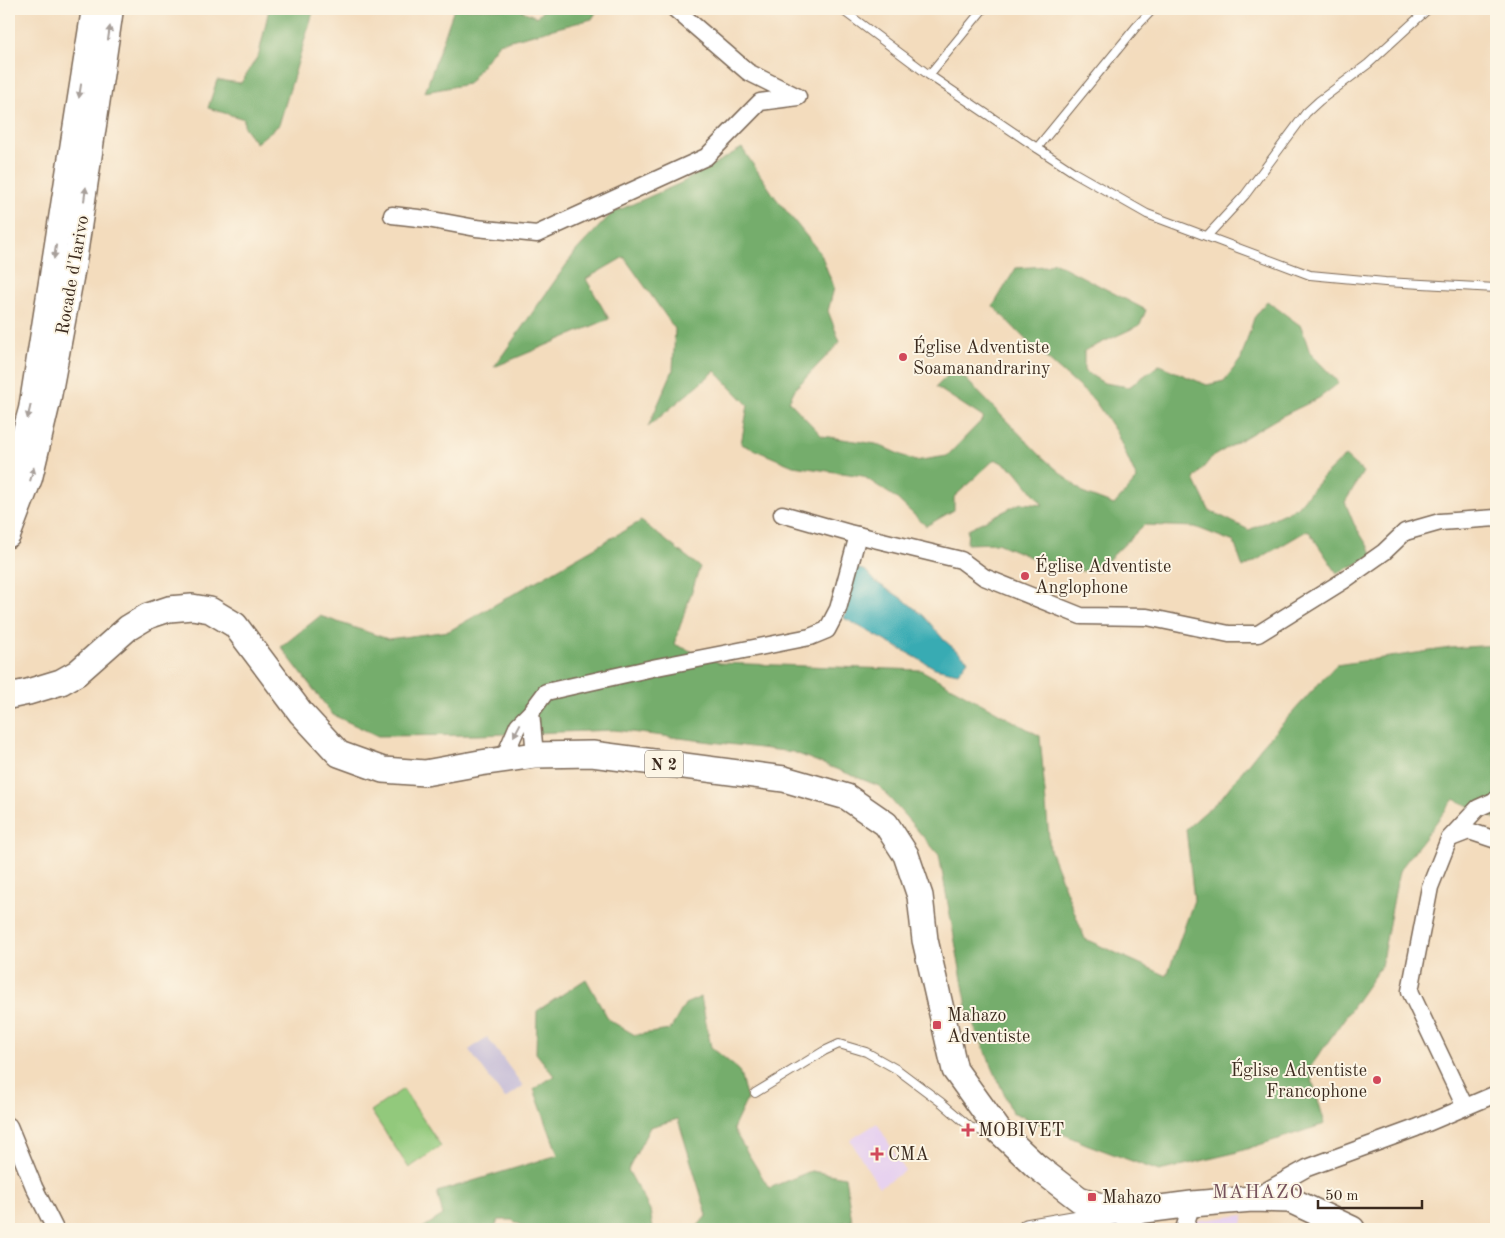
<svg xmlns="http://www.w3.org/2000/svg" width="1505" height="1238" font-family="'Old Standard TT',serif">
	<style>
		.built { fill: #e7d2ef }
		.industrial { fill: #c8bfd8 }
		.green { fill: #92c97c; stroke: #667a4d }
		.forest { fill: #75ad6c; stroke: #586c45 }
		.water { fill: #39abb3; stroke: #3a6a68 }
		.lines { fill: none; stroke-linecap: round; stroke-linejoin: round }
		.service-casing { stroke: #7b6856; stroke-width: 10 }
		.minor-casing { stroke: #7b6856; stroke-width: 19 }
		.tertiary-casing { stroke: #7b6856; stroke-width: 22 }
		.secondary-casing { stroke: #7b6856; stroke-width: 25 }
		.primary-casing { stroke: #7b6856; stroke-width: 28 }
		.service { stroke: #fff; stroke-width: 8 }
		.minor { stroke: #fff; stroke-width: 16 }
		.tertiary { stroke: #fff; stroke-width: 20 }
		.secondary { stroke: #fff; stroke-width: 22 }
		.primary { stroke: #fff; stroke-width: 25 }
		.oneway { fill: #a79f9a }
		.poi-dot { fill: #d1495b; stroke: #fcf5e5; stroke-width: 2 }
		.labels { text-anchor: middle; stroke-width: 4; stroke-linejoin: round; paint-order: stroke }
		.shield { fill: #fcf5e5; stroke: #75675a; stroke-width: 1 }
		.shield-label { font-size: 16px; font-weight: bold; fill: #3b2a1e }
		.street-label { font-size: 18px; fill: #3b2a1e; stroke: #fcf5e5 }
		.poi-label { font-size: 18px; fill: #3b2a1e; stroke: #fcf5e5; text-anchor: start }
		.neighbourhood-label { font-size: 19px; letter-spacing: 1px; fill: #75525c; stroke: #fcf5e5 }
	</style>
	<rect width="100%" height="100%" fill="#fcf5e5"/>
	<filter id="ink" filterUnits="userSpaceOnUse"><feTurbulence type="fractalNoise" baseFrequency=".02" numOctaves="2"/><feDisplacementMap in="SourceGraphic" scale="10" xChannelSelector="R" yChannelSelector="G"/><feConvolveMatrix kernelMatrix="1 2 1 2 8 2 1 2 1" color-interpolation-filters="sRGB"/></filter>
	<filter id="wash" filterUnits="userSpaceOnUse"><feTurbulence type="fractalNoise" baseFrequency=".0096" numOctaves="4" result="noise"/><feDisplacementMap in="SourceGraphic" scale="20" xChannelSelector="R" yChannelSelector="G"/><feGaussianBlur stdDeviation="1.12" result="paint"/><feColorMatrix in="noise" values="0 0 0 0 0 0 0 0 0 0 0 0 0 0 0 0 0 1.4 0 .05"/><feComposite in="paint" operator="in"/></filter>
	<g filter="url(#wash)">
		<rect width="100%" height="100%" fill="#f3dcbd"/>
		<!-- built -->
		<g class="built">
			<polygon points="877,1123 905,1171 879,1187 850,1140"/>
			<polygon points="1244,1215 1241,1229 1194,1229 1194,1221"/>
		</g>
		<!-- industrial -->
		<polygon class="industrial" points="487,1037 523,1086 505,1099 469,1050"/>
		<!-- green -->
		<polygon class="green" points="403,1089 441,1146 409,1168 371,1111"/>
		<!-- forest -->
		<g class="forest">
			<polygon points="269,9 314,9 279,125 256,143 244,127 244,119 208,108 217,80 241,83 259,54"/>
			<polygon points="454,9 519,9 536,17 545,9 598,9 592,19 499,43 468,84 425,92"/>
			<polygon points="742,148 775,197 821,254 834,288 828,311 840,342 795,389 789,401 822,436 876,444 915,461 947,456 984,418 936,387 955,368 1040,455 1085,494 1114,505 1137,479 1116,432 1094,400 1027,341 993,306 1016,268 1047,266 1054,262 1146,310 1140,325 1084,351 1084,371 1104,383 1129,387 1159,365 1207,385 1224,381 1241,359 1254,318 1267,301 1301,326 1310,353 1339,383 1319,398 1278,418 1212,457 1194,479 1209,510 1249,530 1297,507 1322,478 1345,456 1363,472 1345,502 1354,524 1374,556 1337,573 1308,530 1243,568 1234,542 1195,527 1144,525 1097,571 1082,571 1030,557 997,543 967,544 968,529 1021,503 1043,505 1015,470 995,459 954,497 954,510 926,526 896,498 863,476 793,466 741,444 748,405 715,371 648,427 673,370 675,329 624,257 586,279 609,319 494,367 576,251 612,213 681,183"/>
			<polygon points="641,521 700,567 674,644 720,663 921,670 1040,736 1050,850 1085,939 1167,976 1194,900 1186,829 1221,798 1262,746 1336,665 1450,648 1496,645 1496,819 1454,799 1399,871 1381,966 1309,1069 1325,1124 1234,1153 1159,1171 1086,1144 1012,1112 968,1012 939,855 879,786 793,752 614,730 479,735 378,736 333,715 281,647 320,616 388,639 449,631"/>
			<polygon points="586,979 609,1020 635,1035 670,1030 685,1004 701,997 711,1047 739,1070 747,1099 733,1129 769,1188 811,1171 845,1177 852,1221 806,1229 695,1229 707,1215 678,1119 650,1127 628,1170 650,1210 653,1229 528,1229 512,1220 499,1220 493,1229 421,1229 443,1215 437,1192 558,1155 534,1089 554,1076 536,1053 537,1011"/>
		</g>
		<!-- water -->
		<polygon class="water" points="856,568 866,571 876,582 903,599 924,616 944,640 968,660 958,673 935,668 844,618"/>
	</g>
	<g filter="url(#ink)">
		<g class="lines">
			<!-- service casing -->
			<g class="service-casing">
				<g id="service">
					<polyline points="841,9 929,75 1037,148 1075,173 1147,214 1310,275 1385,282 1496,288"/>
					<polyline points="929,75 983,9"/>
					<polyline points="1037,148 1136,27 1153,9"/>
					<polyline points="1207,236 1245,195 1306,113 1319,101 1368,64 1428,9"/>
					<polyline points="755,1093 824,1051 839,1044 866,1052 898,1070 942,1103 970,1127 993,1135"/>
				</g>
			</g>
			<!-- minor casing -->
			<g class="minor-casing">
				<g id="minor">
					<polyline points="392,215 427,219 476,228 537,234 706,157 760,102 798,97 748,72 675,9"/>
					<polyline points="782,514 849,533 961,560 984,577 1081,616 1147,617 1229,634 1258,634 1343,581 1384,552 1405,532 1440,522 1496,518"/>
					<polyline points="531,712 546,692 657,667 810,637 827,630 838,609 858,535"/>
					<polyline points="503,760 518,725 531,712 535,755"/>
					<polyline points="1451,838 1469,831 1496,840"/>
					<polyline points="1465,1107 1410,991 1430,887 1449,839 1478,808 1496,800"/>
					<polyline points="9,1126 34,1187 55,1229"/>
					<polyline points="1255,1197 1307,1168 1416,1128 1496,1094"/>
					<polyline points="1184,1229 1192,1204"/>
				</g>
			</g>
			<!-- tertiary casing -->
			<g class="tertiary-casing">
				<polyline id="tertiary" points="1028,1229 1122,1213"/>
			</g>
			<!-- secondary casing -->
			<g class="secondary-casing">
				<g id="secondary">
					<polyline points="9,486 30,409 93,9"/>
					<polyline points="9,536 31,478 49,402 75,262 112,9"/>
				</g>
			</g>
			<!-- primary casing -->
			<g class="primary-casing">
				<polyline id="primary" points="9,696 28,692 61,682 77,673 128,628 148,616 169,609 192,607 210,610 235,625 301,713 339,754 383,770 425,773 480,763 535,755 592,754 784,779 847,797 886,824 906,855 920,896 925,940 955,1070 999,1131 1036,1166 1079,1199 1122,1213 1192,1204 1252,1199 1290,1200 1352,1229"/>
			</g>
			<!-- service -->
			<use href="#service" class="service"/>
			<!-- minor -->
			<use href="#minor" class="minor"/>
			<!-- tertiary -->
			<use href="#tertiary" class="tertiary"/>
			<!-- secondary -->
			<use href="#secondary" class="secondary"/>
			<!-- primary -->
			<use href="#primary" class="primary"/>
		</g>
		<!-- one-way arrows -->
		<defs><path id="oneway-solid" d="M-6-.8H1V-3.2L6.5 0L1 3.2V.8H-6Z" transform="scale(1.25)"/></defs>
		<g class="oneway">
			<use href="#oneway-solid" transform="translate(109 33) rotate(-82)"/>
			<use href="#oneway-solid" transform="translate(80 91) rotate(99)"/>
			<use href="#oneway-solid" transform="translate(85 194) rotate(-82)"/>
			<use href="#oneway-solid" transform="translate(55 252) rotate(99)"/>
			<use href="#oneway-solid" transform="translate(29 412) rotate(103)"/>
			<use href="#oneway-solid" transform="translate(32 474) rotate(-75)"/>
			<use href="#oneway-solid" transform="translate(517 730) rotate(118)"/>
		</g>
	</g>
	<!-- markers -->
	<g class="poi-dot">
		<circle cx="903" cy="357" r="5"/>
		<circle cx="1025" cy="576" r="5"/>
		<rect x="932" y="1020" width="10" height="10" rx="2.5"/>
		<circle cx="1377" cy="1080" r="5"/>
		<path d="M965.5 1122.5h5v5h5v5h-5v5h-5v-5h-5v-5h5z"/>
		<path d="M874.5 1146.5h5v5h5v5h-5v5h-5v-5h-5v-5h5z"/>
		<rect x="1087" y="1192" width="10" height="10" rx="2.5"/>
	</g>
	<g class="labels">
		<!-- shield labels -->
		<rect class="shield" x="645" y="750.5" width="38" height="27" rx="4"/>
		<g class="shield-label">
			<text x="664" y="770">N 2</text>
		</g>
		<!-- street labels -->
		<g class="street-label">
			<text transform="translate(72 275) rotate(-80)" y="6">Rocade d'Iarivo</text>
		</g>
		<!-- poi labels -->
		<g class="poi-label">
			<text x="913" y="353">Église Adventiste<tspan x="913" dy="21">Soamanandrariny</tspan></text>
			<text x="1035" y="572">Église Adventiste<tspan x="1035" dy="21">Anglophone</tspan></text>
			<text x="947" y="1021">Mahazo<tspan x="947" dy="21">Adventiste</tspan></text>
			<text x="1367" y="1076" text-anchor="end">Église Adventiste<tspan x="1367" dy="21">Francophone</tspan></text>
			<text x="978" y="1136">MOBIVET</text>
			<text x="888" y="1160">CMA</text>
			<text x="1102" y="1203">Mahazo</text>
		</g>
		<!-- neighbourhood labels -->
		<g class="neighbourhood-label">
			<text x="1258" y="1198">MAHAZO</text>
		</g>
	</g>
	<!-- margin -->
	<rect width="1505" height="1238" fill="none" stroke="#fcf5e5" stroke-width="30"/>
	<!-- scale -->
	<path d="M1318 1200v8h104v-8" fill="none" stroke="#3b2a1e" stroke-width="2.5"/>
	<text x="1325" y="1200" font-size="15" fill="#3b2a1e" stroke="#fcf5e5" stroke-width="4" paint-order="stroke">50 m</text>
</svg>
